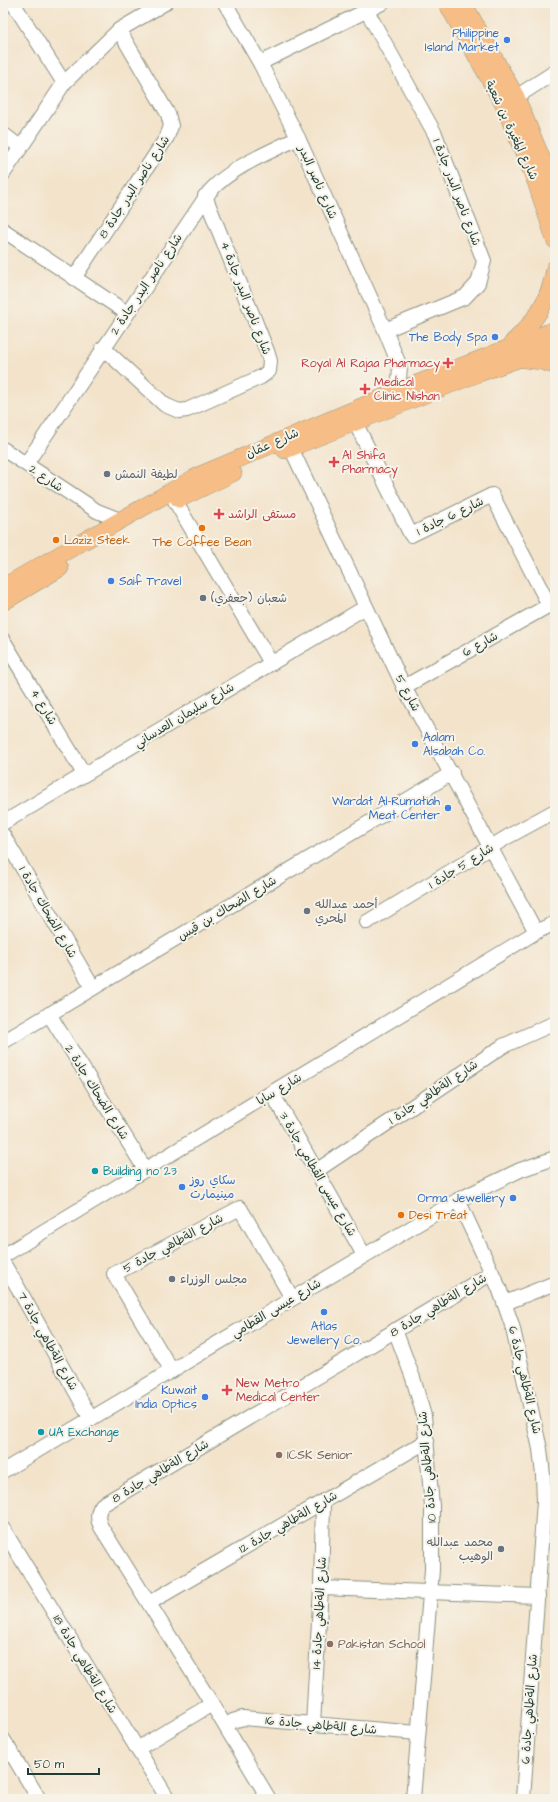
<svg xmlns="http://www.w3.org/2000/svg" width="558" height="1802" font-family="'Architects Daughter','Playpen Sans Arabic',sans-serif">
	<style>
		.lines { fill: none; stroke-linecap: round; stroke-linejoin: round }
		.minor-casing { stroke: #899080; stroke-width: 16 }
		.major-casing { stroke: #899080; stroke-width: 18 }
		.minor { stroke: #fff; stroke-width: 14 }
		.major { stroke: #f6be86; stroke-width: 17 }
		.shop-dot { fill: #3f7fe0; stroke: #f7f3e8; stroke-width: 1.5 }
		.health-dot { fill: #e0444e; stroke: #f7f3e8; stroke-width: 1.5 }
		.worship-dot { fill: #6b7280; stroke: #f7f3e8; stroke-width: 1.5 }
		.food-dot { fill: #e8710a; stroke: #f7f3e8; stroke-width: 1.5 }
		.culture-dot { fill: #0f9aa8; stroke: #f7f3e8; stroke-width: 1.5 }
		.education-dot { fill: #8d6e63; stroke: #f7f3e8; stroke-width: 1.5 }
		.labels { text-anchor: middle; stroke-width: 4; stroke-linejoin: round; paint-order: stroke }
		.shop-label { font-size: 12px; fill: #366cbe; stroke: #f7f3e8; text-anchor: end }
		.street-label { font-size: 12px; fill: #1f3d34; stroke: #f7f3e8 }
		.health-label { font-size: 12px; fill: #be3a42; stroke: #f7f3e8; text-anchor: start }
		.worship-label { font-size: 12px; fill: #5b616d; stroke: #f7f3e8; text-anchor: start }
		.food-label { font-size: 12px; fill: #c56008; stroke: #f7f3e8; text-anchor: start }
		.culture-label { font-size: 12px; fill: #0d838f; stroke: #f7f3e8; text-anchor: start }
		.education-label { font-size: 12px; fill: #785e54; stroke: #f7f3e8; text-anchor: start }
	</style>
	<rect width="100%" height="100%" fill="#f7f3e8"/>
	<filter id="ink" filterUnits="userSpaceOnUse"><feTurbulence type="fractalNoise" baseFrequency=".025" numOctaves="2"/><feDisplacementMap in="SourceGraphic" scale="8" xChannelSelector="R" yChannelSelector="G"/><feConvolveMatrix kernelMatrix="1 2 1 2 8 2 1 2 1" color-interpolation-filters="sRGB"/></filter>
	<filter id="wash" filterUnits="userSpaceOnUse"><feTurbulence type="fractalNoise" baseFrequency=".012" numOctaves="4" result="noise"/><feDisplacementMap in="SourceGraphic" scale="16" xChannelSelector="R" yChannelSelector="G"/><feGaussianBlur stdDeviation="0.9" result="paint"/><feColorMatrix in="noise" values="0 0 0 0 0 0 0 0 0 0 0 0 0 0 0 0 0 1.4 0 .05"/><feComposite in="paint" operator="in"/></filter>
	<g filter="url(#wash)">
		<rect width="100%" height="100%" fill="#f3e3cb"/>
	</g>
	<g filter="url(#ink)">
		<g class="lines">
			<!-- minor casing -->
			<g class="minor-casing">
				<g id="minor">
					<polyline points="13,3 64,83"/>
					<polyline points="225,3 260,63 298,138 385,330 400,367 399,379 396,392"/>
					<polyline points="367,11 435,134 484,261 478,283 465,297 385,330"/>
					<polyline points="260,63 382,3"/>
					<polyline points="516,97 555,72"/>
					<polyline points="3,134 20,147"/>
					<polyline points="3,174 64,83 119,30 165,3"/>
					<polyline points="3,230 127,313"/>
					<polyline points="74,278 167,137 171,126 168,114 119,30"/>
					<polyline points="103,348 165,405 179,411 187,410 261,377 269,371 270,361 267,351 205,196"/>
					<polyline points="355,422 411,535 492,495 549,605"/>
					<polyline points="291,448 404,687 536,932"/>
					<polyline points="3,449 97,511 120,520"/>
					<path d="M26,464L210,191C233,166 268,153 298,138"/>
					<polyline points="175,501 271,663"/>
					<polyline points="3,640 84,774"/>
					<polyline points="404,687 555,602"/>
					<polyline points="3,823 366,607"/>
					<polyline points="3,835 93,988"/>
					<polyline points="367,922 509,836 555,811"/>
					<polyline points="49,1014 145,1169"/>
					<polyline points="3,1042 452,773"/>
					<polyline points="272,1093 364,1255"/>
					<polyline points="316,1171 503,1046 555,1023"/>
					<polyline points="458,1200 499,1288 512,1325 540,1449 543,1475 544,1501 523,1799"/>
					<polyline points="3,1256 536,932 555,923"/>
					<polyline points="3,1263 17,1286 91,1419"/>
					<polyline points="505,1303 555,1283"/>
					<polyline points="395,1330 413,1378 424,1416 432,1506 432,1570 413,1799"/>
					<polyline points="172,1371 114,1274 240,1208 292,1298"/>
					<polyline points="3,1471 458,1200 520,1170 555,1158"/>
					<polyline points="3,1529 168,1799"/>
					<polyline points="321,1588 538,1596"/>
					<polyline points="149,1603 427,1441"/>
					<polyline points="313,1724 321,1588 323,1502"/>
					<polyline points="226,1726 233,1721 243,1718 418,1733"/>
					<polyline points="3,1739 39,1799"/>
					<polyline points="137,1749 212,1704"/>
					<path d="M269,1799L212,1704L101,1527C97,1519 97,1512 102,1505L492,1273"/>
				</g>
			</g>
			<!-- major casing -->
			<g class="major-casing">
				<g id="major">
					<polyline points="447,3 503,103 536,182 555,240"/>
					<polyline points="463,3 516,97 546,169 555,196"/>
					<path d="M513,342C536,321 550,299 555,268"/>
					<polyline points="524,359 541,361 555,365"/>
					<polyline points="285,450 479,373 555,346"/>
					<polyline points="179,499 233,473"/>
					<polyline points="3,587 200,475 396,392 555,330"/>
					<polyline points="3,602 60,568"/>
				</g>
			</g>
			<!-- minor -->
			<use href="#minor" class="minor"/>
			<!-- major -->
			<use href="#major" class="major"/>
		</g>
	</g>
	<!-- markers -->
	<g class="shop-dot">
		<circle cx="507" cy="40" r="4"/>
		<circle cx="495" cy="337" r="4"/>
		<circle cx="111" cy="581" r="4"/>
		<circle cx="415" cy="744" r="4"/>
		<circle cx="448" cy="808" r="4"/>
		<circle cx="182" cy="1187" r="4"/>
		<circle cx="513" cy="1198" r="4"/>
		<circle cx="324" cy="1312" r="4"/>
		<circle cx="205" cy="1397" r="4"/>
	</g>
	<g class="health-dot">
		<path d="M446 357h4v4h4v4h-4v4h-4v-4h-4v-4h4z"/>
		<path d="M363 383h4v4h4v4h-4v4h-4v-4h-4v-4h4z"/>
		<path d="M332 456h4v4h4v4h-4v4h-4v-4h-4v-4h4z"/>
		<path d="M217 508h4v4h4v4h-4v4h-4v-4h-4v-4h4z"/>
		<path d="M225 1384h4v4h4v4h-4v4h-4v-4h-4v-4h4z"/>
	</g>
	<g class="worship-dot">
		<circle cx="107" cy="474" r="4"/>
		<circle cx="203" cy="598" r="4"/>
		<circle cx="307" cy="911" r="4"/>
		<circle cx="172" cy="1279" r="4"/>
		<circle cx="501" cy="1549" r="4"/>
	</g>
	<g class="food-dot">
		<circle cx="202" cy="528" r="4"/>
		<circle cx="56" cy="540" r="4"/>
		<circle cx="401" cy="1215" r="4"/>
	</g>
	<g class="culture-dot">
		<circle cx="95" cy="1171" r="4"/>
		<circle cx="41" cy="1432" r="4"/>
	</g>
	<g class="education-dot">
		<circle cx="279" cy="1455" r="4"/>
		<circle cx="330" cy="1644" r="4"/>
	</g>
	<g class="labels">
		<!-- shop labels -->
		<g class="shop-label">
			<text x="499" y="37">Philippine<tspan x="499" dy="14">Island Market</tspan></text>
			<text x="487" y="341">The Body Spa</text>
			<text x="119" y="585" text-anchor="start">Saif Travel</text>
			<text x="423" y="741" text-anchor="start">Aalam<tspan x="423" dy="14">Alsabah Co.</tspan></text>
			<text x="440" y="805">Wardat Al-Rumatiah<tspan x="440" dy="14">Meat Center</tspan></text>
			<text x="190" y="1184" text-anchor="start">سكاي روز<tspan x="190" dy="14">مينيمارت</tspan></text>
			<text x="505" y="1202">Orma Jewellery</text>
			<text x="324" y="1330" text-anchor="middle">Atlas<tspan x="324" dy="14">Jewellery Co.</tspan></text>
			<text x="197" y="1394">Kuwait<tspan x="197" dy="14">India Optics</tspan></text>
		</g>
		<!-- street labels -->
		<g class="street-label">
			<text transform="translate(512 130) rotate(65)" y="4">شارع المغيرة بن شعبة</text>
			<text transform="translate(318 182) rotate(66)" y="4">شارع ناصر البدر</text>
			<text transform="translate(134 187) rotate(-57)" y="4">شارع ناصر البدر جادة 8</text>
			<text transform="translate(457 192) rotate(69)" y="4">شارع ناصر البدر جادة 1</text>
			<text transform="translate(146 284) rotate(-56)" y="4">شارع ناصر البدر جادة 2</text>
			<text transform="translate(246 298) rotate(69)" y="4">شارع ناصر البدر جادة 4</text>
			<text transform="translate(272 443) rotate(-24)" y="4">شارع عمّان</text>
			<text transform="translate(46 478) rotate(34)" y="4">شارع 2</text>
			<text transform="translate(450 516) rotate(-26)" y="4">شارع 6 جادة 1</text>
			<text transform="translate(480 644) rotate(-29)" y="4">شارع 6</text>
			<text transform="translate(408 693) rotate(62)" y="4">شارع 5</text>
			<text transform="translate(44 707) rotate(59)" y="4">شارع 4</text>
			<text transform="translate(184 715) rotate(-31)" y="4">شارع سليمان العدساني</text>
			<text transform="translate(461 866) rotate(-32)" y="4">شارع 5 جادة 1</text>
			<text transform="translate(227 908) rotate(-31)" y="4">شارع الضحاك بن قيس</text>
			<text transform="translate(48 912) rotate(60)" y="4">شارع الضحاك جادة 1</text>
			<text transform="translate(279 1089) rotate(-31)" y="4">شارع سابا</text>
			<text transform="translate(97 1092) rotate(58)" y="4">شارع الضحاك جادة 2</text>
			<text transform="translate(433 1092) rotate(-34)" y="4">شارع الةطاهي جادة 1</text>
			<text transform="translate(318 1174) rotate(60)" y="4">شارع عيسى القطامي جادة 3</text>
			<text transform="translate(173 1243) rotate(-28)" y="4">شارع الةطاهي جادة 5</text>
			<text transform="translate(438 1305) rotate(-31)" y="4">شارع الةطاهي جادة 8</text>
			<text transform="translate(276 1308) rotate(-31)" y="4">شارع عيسى القطامي</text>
			<text transform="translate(48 1341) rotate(61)" y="4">شارع الةطاهي جادة 7</text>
			<text transform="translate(525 1380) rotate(77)" y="4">شارع الةطاهي جادة 6</text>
			<text transform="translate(427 1467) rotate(-95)" y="4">شارع الةطاهي جادة 10</text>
			<text transform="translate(160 1471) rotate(-31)" y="4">شارع الةطاهي جادة 8</text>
			<text transform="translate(288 1522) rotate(-30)" y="4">شارع الةطاهي جادة 12</text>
			<text transform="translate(319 1613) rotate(-87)" y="4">شارع الةطاهي جادة 14</text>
			<text transform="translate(85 1664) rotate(59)" y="4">شارع الةطاهي جادة 18</text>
			<text transform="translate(529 1709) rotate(-86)" y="4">شارع الةطاهي جادة 6</text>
			<text transform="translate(321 1725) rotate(5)" y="4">شارع الةطاهي جادة 16</text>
		</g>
		<!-- health labels -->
		<g class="health-label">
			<text x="440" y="367" text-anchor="end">Royal Al Rajaa Pharmacy</text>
			<text x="374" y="386">Medical<tspan x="374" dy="14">Clinic Nishan</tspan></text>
			<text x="342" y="459">Al Shifa<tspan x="342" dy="14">Pharmacy</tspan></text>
			<text x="228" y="518">مستفى الراشد</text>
			<text x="236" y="1387">New Metro<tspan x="236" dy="14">Medical Center</tspan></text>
		</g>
		<!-- worship labels -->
		<g class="worship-label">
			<text x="115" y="478">لطيفة النمش</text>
			<text x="211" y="602">شعبان (جعفري)</text>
			<text x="315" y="908">أحمد عبدالله<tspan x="315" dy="14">المحري</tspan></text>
			<text x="180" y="1283">مجلس الوزراء</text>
			<text x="493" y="1546" text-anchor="end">محمد عبدالله<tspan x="493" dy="14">الوهيب</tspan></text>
		</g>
		<!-- food labels -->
		<g class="food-label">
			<text x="64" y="544">Laziz Steek</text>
			<text x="202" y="546" text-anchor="middle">The Coffee Bean</text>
			<text x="409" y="1219">Desi Treat</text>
		</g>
		<!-- culture labels -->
		<g class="culture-label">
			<text x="103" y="1175">Building no 23</text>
			<text x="49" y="1436">UA Exchange</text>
		</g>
		<!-- education labels -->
		<g class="education-label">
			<text x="287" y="1459">ICSK Senior</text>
			<text x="338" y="1648">Pakistan School</text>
		</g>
	</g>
	<!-- margin -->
	<rect width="558" height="1802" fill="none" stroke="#f7f3e8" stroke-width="16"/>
	<!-- scale -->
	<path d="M28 1768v6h71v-6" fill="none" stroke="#1f3d34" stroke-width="2"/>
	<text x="34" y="1768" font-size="12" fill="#1f3d34" stroke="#f7f3e8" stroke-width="3" paint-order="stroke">50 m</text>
</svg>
